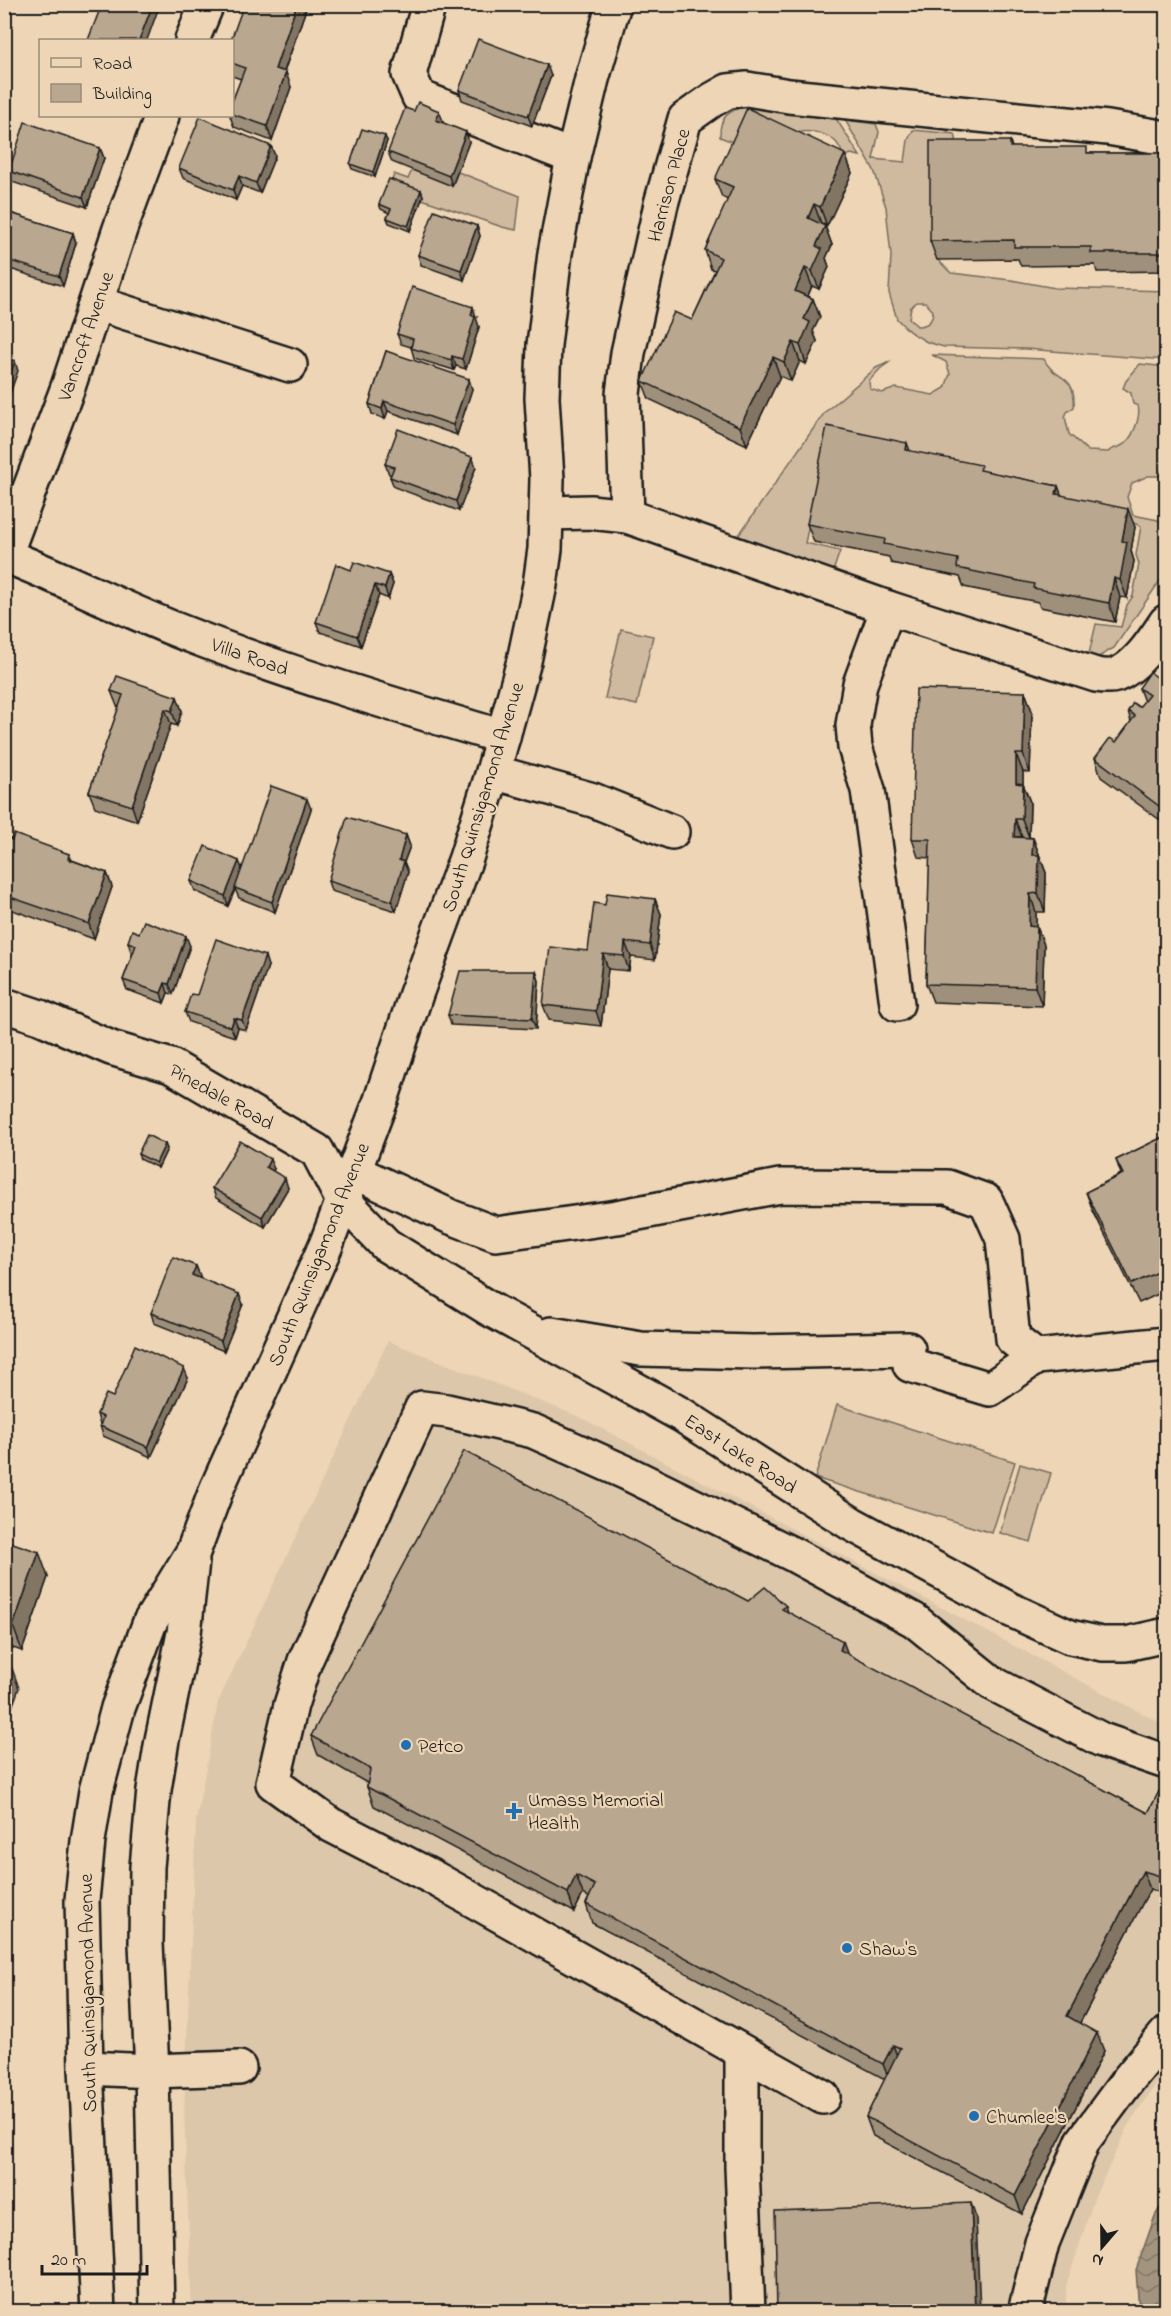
<svg xmlns="http://www.w3.org/2000/svg" width="1171" height="2316" font-family="'Indie Flower',sans-serif">
	<style>
		.built { fill: #ddc7aa }
		.grass { fill: #cfba9f; stroke: #766b5e; stroke-width: 1.5; fill-rule: evenodd }
		.water { fill: url(#water-waves); stroke: #6c6457; stroke-width: 1.5 }
		.lines { fill: none; stroke-linecap: round; stroke-linejoin: round }
		.minor-casing { stroke: #1c1c1c; stroke-width: 38 }
		.major-casing { stroke: #1c1c1c; stroke-width: 38 }
		.minor { stroke: #edd5b5; stroke-width: 33 }
		.major { stroke: #edd5b5; stroke-width: 33 }
		.wall { fill: #9f907b; stroke: #1c1c1c; stroke-width: 1.5 }
		.shaded-wall { fill: #827564; stroke: #1c1c1c; stroke-width: 1.5 }
		.building { fill: #b9a78f; stroke: #1c1c1c; stroke-width: 1.5 }
		.poi-dot { fill: #1f6fb2; stroke: #edd5b5; stroke-width: 2 }
		.labels { text-anchor: middle; stroke-width: 4.5; stroke-linejoin: round; paint-order: stroke }
		.street-label { font-size: 20px; fill: #1c1c1c; stroke: #edd5b5 }
		.poi-label { font-size: 20px; fill: #1c1c1c; stroke: #edd5b5; text-anchor: start }
	</style>
	<defs>
		<pattern id="water-waves" width="16" height="10" patternUnits="userSpaceOnUse" patternTransform="scale(1.5)"><rect width="16" height="10" fill="#a2947e"/><path d="M0 5q4-4 8 0t8 0" fill="none" stroke="#837866"/></pattern>
	</defs>
	<rect width="100%" height="100%" fill="#edd5b5"/>
	<filter id="ink" filterUnits="userSpaceOnUse"><feTurbulence type="fractalNoise" baseFrequency=".0167" numOctaves="2"/><feDisplacementMap in="SourceGraphic" scale="12" xChannelSelector="R" yChannelSelector="G"/><feConvolveMatrix kernelMatrix="1 2 1 2 8 2 1 2 1" color-interpolation-filters="sRGB"/></filter>
	<g filter="url(#ink)">
		<!-- built -->
		<polygon class="built" points="388,1341 580,1417 1166,1726 1166,2070 1132,2119 1095,2196 1066,2287 1066,2311 192,2312 184,2112 196,1821 218,1702"/>
		<!-- grass -->
		<g class="grass">
			<path d="M747,105L835,117L860,156L851,154L844,157C842,152 839,145 835,141C810,120 771,139 745,147L720,137C719,116 729,111 747,105Z"/>
			<path d="M845,120L876,124L879,132L873,159L905,162L908,140L913,130L955,134C963,157 943,232 937,259L951,273L1011,280L1055,288L1166,291V360L1026,349L944,347L927,342L910,332L897,319L889,293L891,255L886,207L874,170ZM917,302H925L933,311C933,321 928,326 917,326L909,318L911,307Z"/>
			<polygon points="412,170 452,185 458,172 520,196 516,230 502,227 422,199 423,196 391,184 394,174 408,179"/>
			<path d="M932,355L1044,359C1055,382 1076,372 1074,407L1067,412L1065,417L1069,434L1088,451L1108,452C1113,447 1115,449 1121,446C1133,440 1141,417 1138,406L1133,404L1131,393L1123,388L1126,381L1140,364L1166,367V462L1159,476H1148L1132,483L1127,497L1133,515L1158,520L1166,526V572L1114,648L1095,659L1088,658L1096,624L1121,627L1127,605L1133,596L1139,564L1136,555L1141,526L1101,510L950,466L908,450L827,440L805,543L840,551L830,580L734,542L825,412L876,368L891,361L880,369L869,381L870,389L882,393L896,388L933,395L945,388L950,374L946,362Z"/>
			<polygon points="621,629 653,636 637,705 605,698"/>
			<polygon points="837,1405 1015,1462 992,1533 815,1478"/>
			<polygon points="1020,1464 1051,1473 1031,1542 1000,1533"/>
		</g>
		<!-- water -->
		<polygon class="water" points="1166,2197 1166,2311 1139,2311 1136,2270 1155,2216"/>
		<g class="lines">
			<!-- minor casing -->
			<g class="minor-casing">
				<g id="minor">
					<polyline points="429,4 409,74 419,97 573,157"/>
					<polyline points="192,40 207,4"/>
					<polyline points="96,303 290,365"/>
					<polyline points="547,513 590,512 627,516 888,608 860,684 853,725 855,747 868,790 897,1004"/>
					<polyline points="627,516 623,394 628,353 661,204 685,119 712,100 728,91 747,89 789,96 1108,128 1166,138"/>
					<path d="M4,555C68,580 128,612 192,636C293,675 398,706 503,737"/>
					<polyline points="5,555 68,387 120,229 162,116"/>
					<path d="M888,608L1096,675C1102,676 1110,677 1116,675C1137,667 1154,640 1166,622"/>
					<polyline points="493,772 593,800 672,832"/>
					<polyline points="4,1005 40,1017 111,1048 171,1066 317,1151 342,1199 386,1245 488,1308 682,1415 852,1524 1009,1609 1070,1637 1102,1644 1126,1644 1166,1635"/>
					<polyline points="353,1171 451,1217 496,1234 617,1217 780,1186 947,1187 986,1201 1003,1239 1013,1339 1036,1357 1166,1344"/>
					<polyline points="551,1334 641,1349 752,1352 908,1349"/>
					<polyline points="910,1365 990,1389 1036,1357"/>
					<polyline points="742,2052 742,2167 748,2312"/>
					<polyline points="86,2068 152,2071 239,2068"/>
					<polyline points="823,2097 434,1878 331,1825 273,1783 291,1705 305,1661 422,1408 447,1411 533,1431 627,1473 794,1555 914,1620 992,1683 1102,1740 1166,1762"/>
					<polyline points="1025,2312 1042,2243 1083,2141 1128,2080 1166,2034"/>
				</g>
			</g>
			<!-- major casing -->
			<g class="major-casing">
				<g id="major">
					<polyline points="98,2312 86,2068 82,1900 88,1841 96,1791 118,1708 150,1622 193,1552 217,1488 326,1245 381,1100 416,994 466,858 493,772 524,661 540,585 545,549 547,479 542,398 544,345 555,253 573,157 592,79 614,4"/>
					<polyline points="157,2312 152,2071 146,1943 147,1867 154,1790 162,1740 184,1633 192,1561"/>
				</g>
			</g>
			<!-- minor -->
			<use href="#minor" class="minor"/>
			<!-- major -->
			<use href="#major" class="major"/>
		</g>
		<!-- wall -->
		<g class="wall">
			<polygon points="773,4 831,4 831,8"/>
			<polygon points="307,6 284,72 291,87 272,141 234,127 230,116 232,116 232,102 241,79 232,76 232,40"/>
			<polygon points="551,76 532,126 462,100 459,90"/>
			<polygon points="443,121 442,122 469,142 452,186 392,162 388,152"/>
			<polygon points="387,141 375,177 352,169 350,164"/>
			<polygon points="1010,141 1012,147 1089,153 1164,153 1167,160 1167,271 1097,272 1095,265 1021,266 1018,259 937,260 930,241"/>
			<polygon points="271,146 275,156 260,193 242,186 236,200 183,178 179,168"/>
			<polygon points="100,148 104,158 87,207 12,182 9,171"/>
			<polygon points="845,154 852,173 827,226 821,223 820,224 825,226 832,245 826,258 829,267 819,289 812,286 808,296 813,299 820,317 813,331 817,341 806,364 800,361 791,381 780,376 747,445 649,399 642,381 692,320 715,270 711,269 705,250 728,200 722,197 715,179"/>
			<polygon points="421,190 423,196 410,231 389,223 387,218 389,213 381,209 379,204"/>
			<polygon points="4,211 73,233 76,243 63,286 4,267"/>
			<polygon points="477,226 480,236 464,280 421,265 418,255"/>
			<polygon points="477,317 476,319 479,327 466,369 456,366 454,370 414,358 411,347 401,344 397,334"/>
			<polygon points="386,351 472,389 457,435 388,411 385,419 372,414 369,404"/>
			<polygon points="910,451 983,471 1058,486 1061,495 1135,527 1131,551 1134,561 1127,598 1120,597 1115,622 1040,607 1038,602 964,587 960,577 891,563 889,557 814,542 807,524"/>
			<polygon points="472,457 476,467 459,511 394,487 390,477 391,475 389,474 385,464"/>
			<polygon points="351,570 389,574 393,584 388,599 379,595 361,646 320,632 316,622"/>
			<polygon points="1167,666 1167,825 1101,777 1095,758 1116,742 1131,722 1128,711 1139,707 1144,702 1139,688 1158,678"/>
			<polygon points="111,691 177,697 182,711 177,726 171,724 137,821 95,807 89,792 119,707 117,706"/>
			<polygon points="1025,692 1032,711 1030,773 1023,772 1023,784 1030,802 1029,837 1033,838 1046,873 1045,912 1036,912 1036,927 1037,927 1044,945 1042,1006 933,1002 926,984 930,858 918,857 912,839"/>
			<polygon points="311,809 275,912 239,898 235,889 228,906 195,891 191,881 242,868"/>
			<polygon points="406,835 410,846 404,862 408,872 396,911 331,891 328,881"/>
			<polygon points="4,837 69,854 72,860 107,873 112,887 94,939 4,907"/>
			<polygon points="655,899 661,914 655,960 631,957 629,971 608,969 601,1026 549,1020 543,1005 588,951"/>
			<polygon points="139,933 190,946 173,994 168,993 164,1003 127,990 123,980 133,952 131,952 128,942"/>
			<polygon points="268,966 246,1030 238,1028 235,1037 189,1022 185,1012 197,995"/>
			<polygon points="536,971 539,981 536,1029 451,1025 448,1015"/>
			<polygon points="1167,1135 1167,1290 1139,1303 1093,1211 1086,1192 1121,1174 1116,1160"/>
			<polygon points="165,1144 167,1149 158,1168 140,1159 138,1154"/>
			<polygon points="274,1169 273,1171 288,1188 265,1227 216,1198 212,1188"/>
			<polygon points="196,1266 200,1276 199,1278 243,1304 224,1351 154,1323 151,1313"/>
			<polygon points="188,1378 151,1457 103,1436 97,1414 113,1397"/>
			<polygon points="4,1540 48,1577 22,1651 4,1645"/>
			<polygon points="748,1601 786,1606 788,1612 848,1655 1148,1813 1167,1776 1167,1895 1150,1889 1080,2023 1104,2051 1022,2214 873,2136 866,2117 885,2079 592,1923 586,1904 589,1897 583,1894 574,1912 374,1806 367,1787 367,1783 318,1755 311,1736"/>
		</g>
		<!-- shaded-wall -->
		<g class="shaded-wall">
			<polygon points="153,4 160,4 147,40 139,40"/>
			<polygon points="297,4 307,4 307,6 280,83 275,69"/>
			<polygon points="547,65 551,76 532,126 528,116"/>
			<polygon points="286,72 291,87 272,141 267,126"/>
			<polygon points="439,111 443,121 439,130 436,120"/>
			<polygon points="466,132 469,142 452,186 449,176"/>
			<polygon points="385,136 387,141 375,177 373,172"/>
			<polygon points="271,146 275,156 260,193 256,183"/>
			<polygon points="100,148 104,158 87,207 83,197"/>
			<polygon points="845,154 852,173 827,226 820,207"/>
			<polygon points="239,176 242,186 236,200 233,190"/>
			<polygon points="421,190 423,196 410,231 408,226"/>
			<polygon points="814,204 821,223 814,237 808,218"/>
			<polygon points="477,226 480,236 464,280 461,270"/>
			<polygon points="825,226 832,245 826,258 829,267 819,289 812,271 816,246"/>
			<polygon points="73,233 76,243 63,286 59,276"/>
			<polygon points="805,268 812,286 802,309 795,291"/>
			<polygon points="813,299 820,317 813,331 817,341 806,364 800,345 804,319"/>
			<polygon points="473,307 479,327 466,369 462,359 471,315"/>
			<polygon points="793,342 800,361 791,381 784,362"/>
			<polygon points="452,356 456,366 454,370 451,360"/>
			<polygon points="773,357 780,376 747,445 740,427"/>
			<polygon points="15,361 18,371 4,410 4,390"/>
			<polygon points="469,379 472,389 457,435 453,425"/>
			<polygon points="384,401 388,411 385,419 382,409"/>
			<polygon points="907,443 914,461 906,450"/>
			<polygon points="472,457 476,467 459,511 456,501"/>
			<polygon points="1058,486 1065,505 1056,494"/>
			<polygon points="1128,509 1135,527 1131,551 1134,561 1127,598 1120,580 1122,541"/>
			<polygon points="389,574 393,584 388,599 385,588"/>
			<polygon points="1114,578 1120,597 1115,622 1109,603"/>
			<polygon points="375,585 379,595 361,646 357,636"/>
			<polygon points="1025,692 1032,711 1030,773 1023,754"/>
			<polygon points="177,697 182,711 177,726 172,711"/>
			<polygon points="165,709 171,724 137,821 132,806"/>
			<polygon points="1016,754 1023,772 1023,802 1016,783"/>
			<polygon points="1023,784 1030,802 1029,837 1022,819"/>
			<polygon points="307,799 311,809 275,912 272,902"/>
			<polygon points="1015,819 1022,837 1014,837"/>
			<polygon points="406,835 410,846 404,862 408,872 396,911 392,901 399,860"/>
			<polygon points="1033,838 1046,873 1045,912 1038,893 1032,855"/>
			<polygon points="239,861 243,871 228,906 225,896"/>
			<polygon points="107,873 112,887 94,939 89,924"/>
			<polygon points="1030,894 1036,912 1036,945 1029,926"/>
			<polygon points="655,899 661,914 655,960 650,945"/>
			<polygon points="1037,927 1044,945 1042,1006 1035,987"/>
			<polygon points="186,936 190,946 173,994 169,984"/>
			<polygon points="625,942 631,957 629,971 624,956"/>
			<polygon points="603,954 608,969 601,1026 596,1011"/>
			<polygon points="265,956 268,966 246,1030 242,1020"/>
			<polygon points="536,971 539,981 536,1029 532,1019"/>
			<polygon points="165,983 168,993 164,1003 161,993"/>
			<polygon points="234,1018 238,1028 235,1037 231,1027"/>
			<polygon points="165,1144 167,1149 158,1168 156,1163"/>
			<polygon points="270,1159 274,1169 269,1177 266,1167"/>
			<polygon points="285,1178 288,1188 265,1227 262,1217"/>
			<polygon points="196,1266 200,1276 196,1285 192,1275"/>
			<polygon points="239,1294 243,1304 224,1351 221,1341"/>
			<polygon points="184,1368 188,1378 151,1457 148,1447"/>
			<polygon points="39,1552 48,1577 22,1651 13,1626"/>
			<polygon points="843,1641 850,1660 840,1650"/>
			<polygon points="10,1663 19,1688 4,1730 4,1678"/>
			<polygon points="1143,1871 1150,1889 1074,2034 1067,2016"/>
			<polygon points="576,1875 583,1894 574,1912 568,1893"/>
			<polygon points="1097,2033 1104,2051 1022,2214 1015,2196"/>
			<polygon points="893,2045 900,2064 890,2082 883,2064"/>
			<polygon points="971,2203 976,2218 980,2312 975,2312"/>
		</g>
		<!-- building -->
		<g class="building">
			<polygon points="102,4 153,4 139,40 88,40"/>
			<polygon points="244,4 297,4 275,69 286,72 267,126 232,114 232,102 245,68 232,63 232,40 231,40"/>
			<polygon points="478,39 547,65 528,116 459,90"/>
			<polygon points="418,102 439,111 436,120 466,132 449,176 388,152 405,108 414,111"/>
			<polygon points="747,108 845,154 820,207 814,204 808,218 825,226 816,246 822,249 812,271 805,268 795,291 813,299 804,319 810,322 800,345 793,342 784,362 773,357 740,427 642,381 674,312 692,320 721,258 705,250 733,187 715,179"/>
			<polygon points="200,117 271,146 256,183 239,176 233,190 179,168"/>
			<polygon points="25,122 100,148 83,197 9,171"/>
			<polygon points="362,129 385,136 373,172 350,164"/>
			<polygon points="930,141 1010,141 1010,147 1087,147 1087,153 1164,153 1164,161 1167,161 1167,253 1091,253 1091,247 1014,247 1014,240 930,241"/>
			<polygon points="389,179 421,190 408,226 387,218 391,209 379,204"/>
			<polygon points="434,210 477,226 461,270 418,255"/>
			<polygon points="4,211 73,233 59,276 4,259"/>
			<polygon points="412,287 473,307 471,315 475,317 462,359 452,356 451,360 411,348 413,339 397,334"/>
			<polygon points="386,351 469,379 453,425 384,401 382,409 369,404"/>
			<polygon points="4,358 15,361 4,390"/>
			<polygon points="827,426 907,443 906,450 981,465 980,470 1058,486 1056,494 1128,509 1122,541 1127,542 1120,580 1114,578 1109,603 1033,588 1034,584 957,568 958,559 884,544 885,539 807,524"/>
			<polygon points="398,429 472,457 456,501 390,477 394,467 385,464"/>
			<polygon points="354,562 389,574 385,588 375,585 357,636 316,622 336,564 351,570"/>
			<polygon points="1167,666 1167,812 1095,758 1110,738 1116,742 1135,716 1128,711 1133,703 1139,707 1149,695 1139,688 1150,672 1158,678"/>
			<polygon points="117,676 177,697 172,711 165,709 132,806 89,792 123,695 111,691"/>
			<polygon points="916,689 1025,692 1023,754 1016,754 1016,783 1023,784 1022,819 1015,819 1014,837 1033,838 1032,855 1039,855 1038,893 1030,894 1029,926 1037,927 1035,987 926,984 930,839 912,839"/>
			<polygon points="271,786 307,799 272,902 235,888"/>
			<polygon points="347,817 406,835 399,860 404,862 392,901 328,881"/>
			<polygon points="14,834 69,854 68,859 107,873 89,924 4,895 4,837 12,840"/>
			<polygon points="205,846 239,861 225,896 191,881"/>
			<polygon points="607,893 655,899 650,945 625,942 624,956 603,954 596,1011 543,1005 550,947 588,951 594,903 605,905"/>
			<polygon points="144,921 186,936 169,984 165,983 161,993 123,980 136,945 128,942 132,930 139,933"/>
			<polygon points="216,939 265,956 242,1020 234,1018 231,1027 185,1012 191,994 197,995"/>
			<polygon points="460,971 536,971 532,1019 448,1015"/>
			<polygon points="147,1135 165,1144 156,1163 138,1154"/>
			<polygon points="1167,1135 1167,1268 1132,1284 1086,1192 1123,1174 1116,1160"/>
			<polygon points="240,1141 270,1159 266,1167 285,1178 262,1217 212,1188"/>
			<polygon points="173,1257 196,1266 192,1275 239,1294 221,1341 151,1313"/>
			<polygon points="135,1345 184,1368 148,1447 100,1426 103,1417 97,1414 106,1394 113,1397"/>
			<polygon points="464,1451 748,1601 765,1587 786,1606 782,1609 843,1641 840,1650 1148,1813 1167,1776 1167,1878 1143,1871 1067,2016 1097,2033 1015,2196 866,2117 900,2048 893,2045 883,2064 586,1904 595,1885 576,1875 568,1893 367,1787 370,1769 311,1736"/>
			<polygon points="4,1540 39,1552 13,1626 4,1623"/>
			<polygon points="4,1661 10,1663 4,1678"/>
			<polygon points="971,2203 975,2312 777,2312 775,2211"/>
		</g>
	</g>
	<!-- markers -->
	<g class="poi-dot">
		<circle cx="406" cy="1745" r="6"/>
		<path d="M511 1802h6v6h6v6h-6v6h-6v-6h-6v-6h6z"/>
		<circle cx="847" cy="1948" r="6"/>
		<circle cx="974" cy="2116" r="6"/>
	</g>
	<g class="labels">
		<!-- street labels -->
		<g class="street-label">
			<text transform="translate(668 185) rotate(-75)" y="7">Harrison Place</text>
			<text transform="translate(85 336) rotate(-71)" y="7">Vancroft Avenue</text>
			<text transform="translate(250 656) rotate(19)" y="7">Villa Road</text>
			<text transform="translate(482 797) rotate(-73)" y="7">South Quinsigamond Avenue</text>
			<text transform="translate(222 1096) rotate(29)" y="7">Pinedale Road</text>
			<text transform="translate(318 1254) rotate(-68)" y="7">South Quinsigamond Avenue</text>
			<text transform="translate(741 1453) rotate(33)" y="7">East Lake Road</text>
			<text transform="translate(87 1993) rotate(-91)" y="7">South Quinsigamond Avenue</text>
		</g>
		<!-- poi labels -->
		<g class="poi-label">
			<text x="418" y="1752">Petco</text>
			<text x="528" y="1806">Umass Memorial<tspan x="528" dy="23">Health</tspan></text>
			<text x="859" y="1955">Shaw's</text>
			<text x="986" y="2123">Chumlee's</text>
		</g>
	</g>
	<!-- margin -->
	<rect width="1171" height="2316" fill="none" stroke="#edd5b5" stroke-width="24"/>
	<rect x="12" y="12" width="1147" height="2292" fill="none" stroke="#1c1c1c" stroke-width="2" filter="url(#ink)"/>
	<!-- legend -->
	<rect x="39" y="39" width="195" height="78" fill="#edd5b5" stroke="#998b78" stroke-width="1.5"/>
	<rect x="51" y="58" width="30" height="9" fill="#edd5b5" stroke="#998b78" stroke-width="1.5"/>
	<text x="93" y="69" font-size="18" fill="#1c1c1c">Road</text>
	<rect x="51" y="84" width="30" height="18" fill="#b9a78f" stroke="#998b78" stroke-width="1.5"/>
	<text x="93" y="99" font-size="18" fill="#1c1c1c">Building</text>
	<!-- north arrow -->
	<g transform="translate(1102 2247) rotate(200)" stroke="#edd5b5" stroke-width="4.5" paint-order="stroke">
	<path d="M0-4.5L10 22L0 15L-10 22Z" fill="#1c1c1c"/>
	<text y="-9" font-size="16" font-weight="bold" text-anchor="middle" fill="#1c1c1c">N</text>
	</g>
	<!-- scale -->
	<path d="M42 2265v9h105v-9" fill="none" stroke="#1c1c1c" stroke-width="3"/>
	<text x="51" y="2265" font-size="18" fill="#1c1c1c" stroke="#edd5b5" stroke-width="4.5" paint-order="stroke">20 m</text>
</svg>
